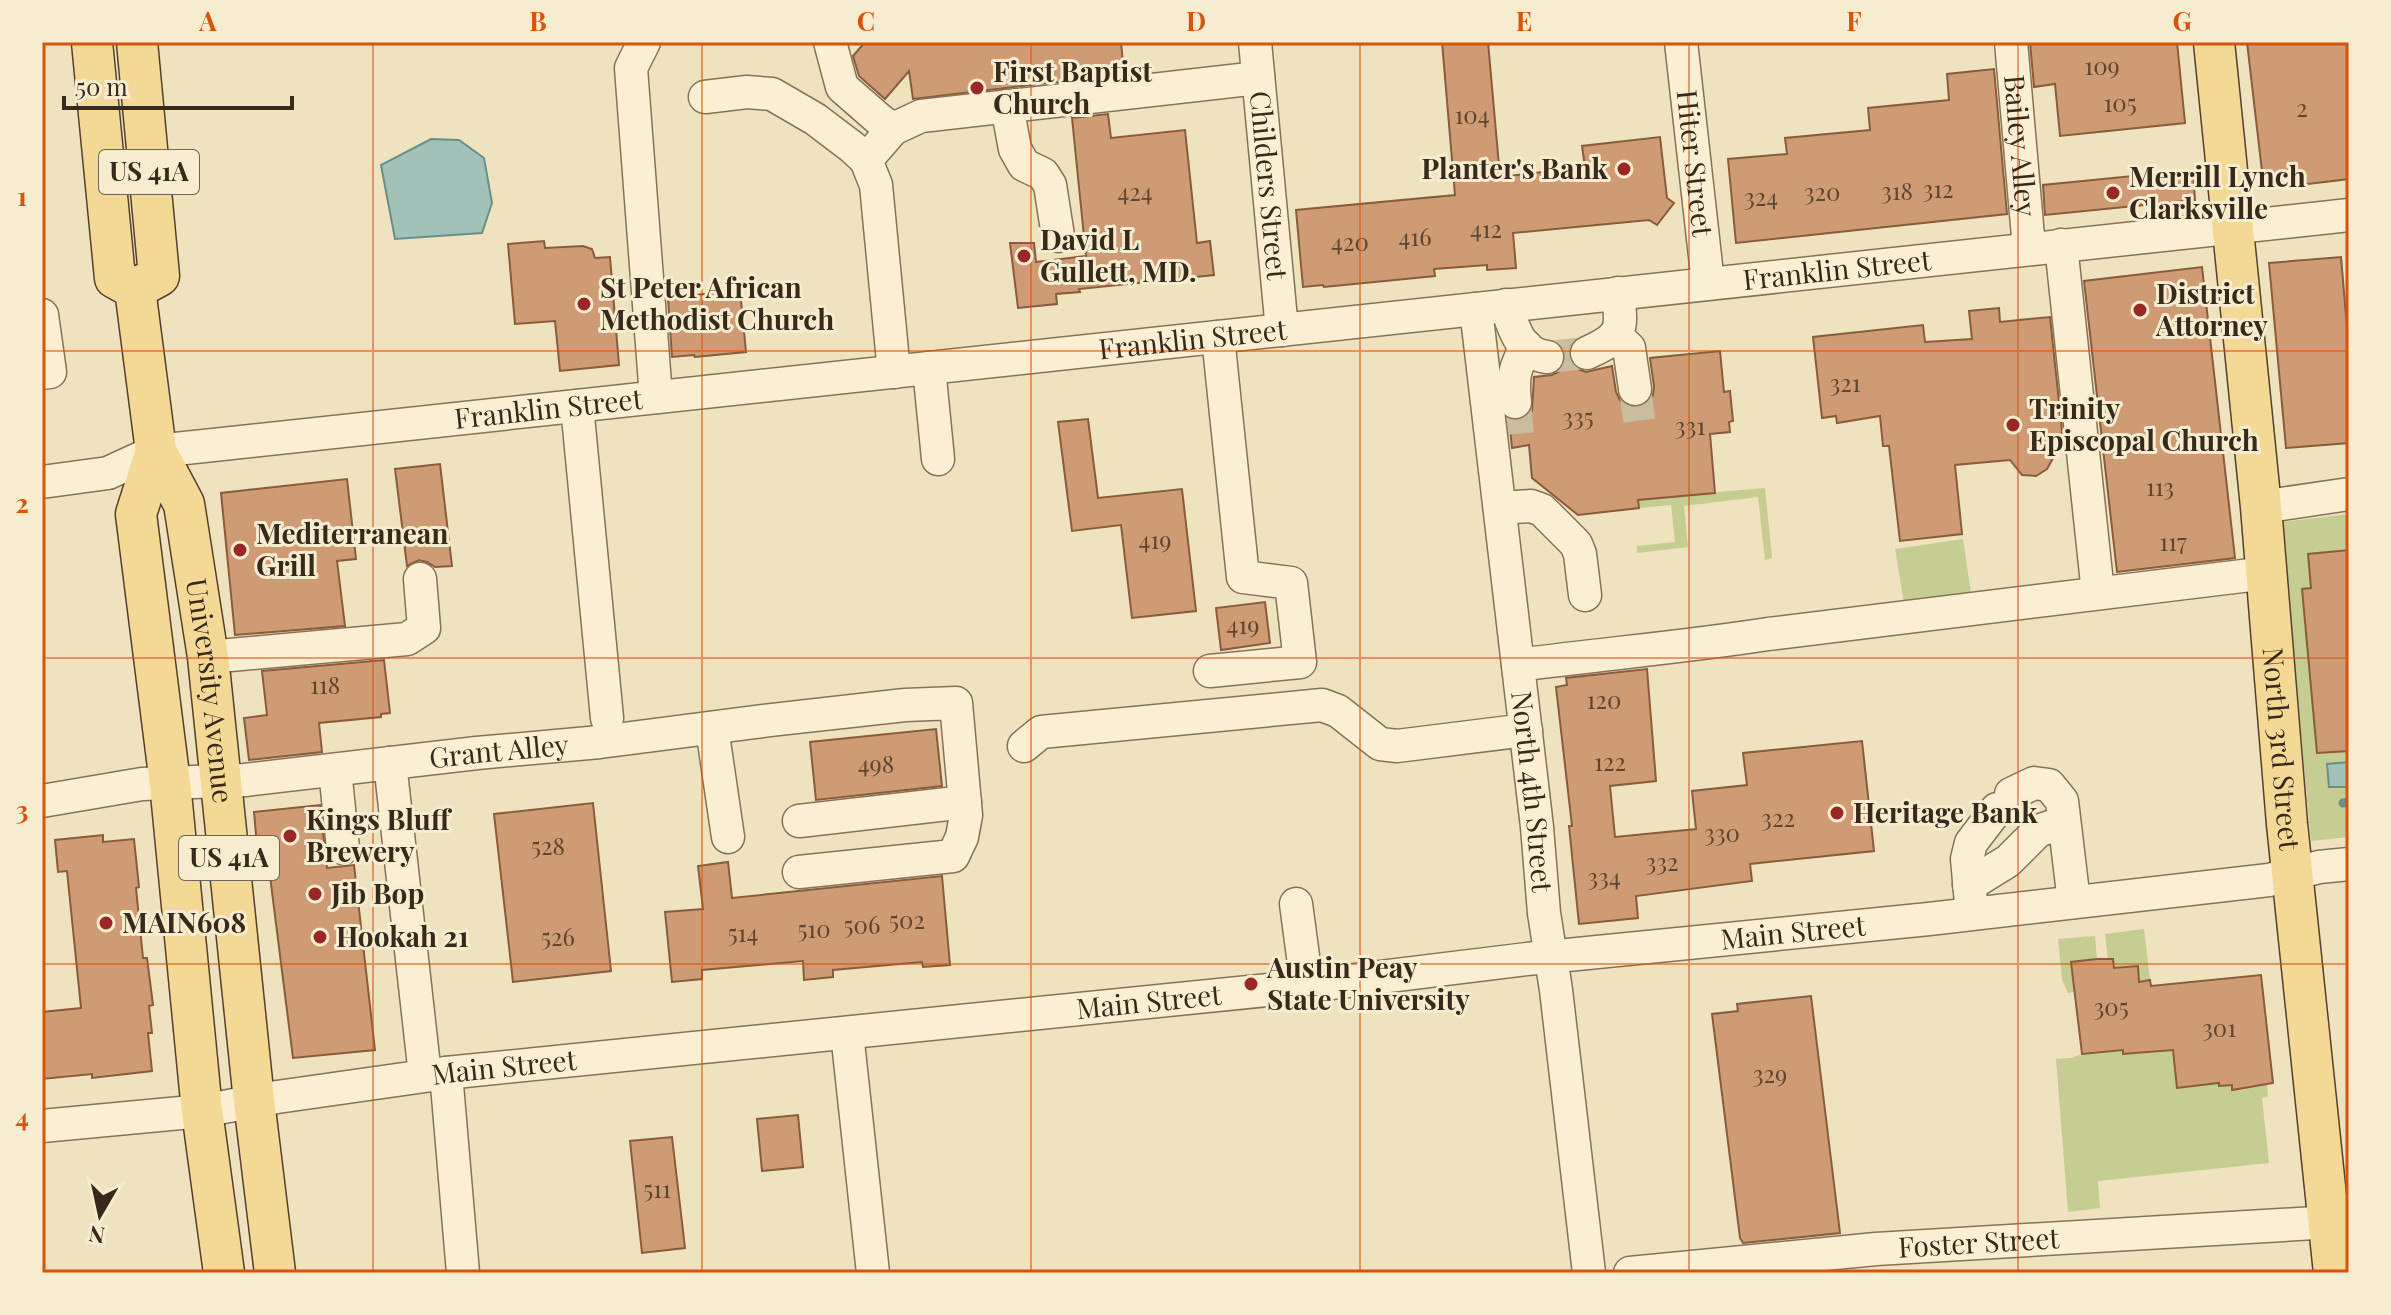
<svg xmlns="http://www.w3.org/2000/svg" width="2391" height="1315" font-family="'Playfair Display',serif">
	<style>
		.green { fill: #c5cd93 }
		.water { fill: #a2c1b8; stroke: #698f86; stroke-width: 2 }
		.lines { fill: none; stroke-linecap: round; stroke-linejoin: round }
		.stream { stroke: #698f86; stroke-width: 9 }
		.building { fill: #cf9b74; stroke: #885c3c; stroke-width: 2 }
		.minor-tunnel { stroke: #cabd9e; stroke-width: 32; stroke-dasharray: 32 16; stroke-linecap: butt }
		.minor-casing { stroke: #887257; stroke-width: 35 }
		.major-casing { stroke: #56402c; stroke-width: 43 }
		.minor { stroke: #faefd3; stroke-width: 32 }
		.major { stroke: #f4d895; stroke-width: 40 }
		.grid { fill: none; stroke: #d6540e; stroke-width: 2; stroke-opacity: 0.55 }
		.poi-dot { fill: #992725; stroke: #f6eccf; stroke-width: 3 }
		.labels { text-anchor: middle; stroke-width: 6; stroke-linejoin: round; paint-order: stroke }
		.number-label { font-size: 24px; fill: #5d4632 }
		.shield { fill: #f6eccf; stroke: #706452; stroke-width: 2 }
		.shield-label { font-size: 26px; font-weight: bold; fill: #372a1c }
		.poi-label { font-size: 28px; font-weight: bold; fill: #372a1c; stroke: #f6eccf; text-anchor: start }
		.street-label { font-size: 28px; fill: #372a1c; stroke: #f6eccf }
		.neatline { fill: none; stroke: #d6540e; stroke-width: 3 }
		.grid-label { font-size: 26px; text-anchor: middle; font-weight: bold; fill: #d6540e }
	</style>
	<rect width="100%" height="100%" fill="#efe2bf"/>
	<!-- green -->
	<g class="green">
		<polygon points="1631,435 1657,468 1660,498 1675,497 1672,466 1682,495 1765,488 1772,558 1765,560 1758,497 1684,506 1688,547 1637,553 1637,546 1675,542 1671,505 1639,508"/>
		<polygon points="2349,514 2349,837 2311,841 2281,522"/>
		<polygon points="1963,539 1971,593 1904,603 1895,549"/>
		<polygon points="2144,929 2150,980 2139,982 2138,966 2114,968 2113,959 2108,959 2105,934"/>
		<polygon points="2095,936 2097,959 2071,962 2074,992 2068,993 2062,980 2058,939"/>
		<polygon points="2173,1049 2178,1087 2219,1083 2219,1086 2267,1084 2268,1097 2262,1098 2269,1163 2098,1181 2100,1208 2068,1212 2056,1059 2071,1058 2082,1054 2123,1050 2124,1054"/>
	</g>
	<!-- water -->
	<g class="water">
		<polygon points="431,139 459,140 484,158 492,203 482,233 395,239 381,165"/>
		<polygon points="2349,762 2349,787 2329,787 2327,764"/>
	</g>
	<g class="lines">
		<!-- stream -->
		<polyline class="stream" points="2343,803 2349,802"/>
	</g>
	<!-- building -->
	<g class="building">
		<polygon points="865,42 1121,42 1124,74 913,99 909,71 885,99 859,76 853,56"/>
		<polygon points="1442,42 1488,42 1500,177 1585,167 1582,146 1660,137 1667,198 1674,203 1657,225 1649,220 1513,233 1516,268 1487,270 1487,265 1434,269 1435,276 1324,287 1323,285 1303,287 1296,210 1455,195"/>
		<polygon points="2030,42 2177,42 2185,123 2060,136 2055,84 2034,87"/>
		<polygon points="2247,42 2349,42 2349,179 2300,185 2299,176 2263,180"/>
		<polygon points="1994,69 2007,214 1736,243 1728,159 1787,154 1785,138 1870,130 1868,108 1949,100 1947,74"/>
		<polygon points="1108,114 1111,138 1185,130 1197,243 1210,241 1214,275 1079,289 1080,292 1056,294 1057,304 1018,308 1010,243 1034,243 1036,262 1086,256 1072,118"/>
		<polygon points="2193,170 2195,200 2045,215 2043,185"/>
		<polygon points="544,241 545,248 583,246 592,249 595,258 610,257 619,365 560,371 555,321 515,324 508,244"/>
		<polygon points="2341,257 2349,351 2349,443 2286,448 2269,263"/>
		<polygon points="2202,267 2235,558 2117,572 2084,281"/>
		<polygon points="740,290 746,352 695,357 694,355 672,357 668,298"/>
		<polygon points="1999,308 2000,322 2050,317 2063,440 2047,469 2036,476 2022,475 2010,460 1955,465 1962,534 1900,541 1889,446 1883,446 1880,416 1837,423 1836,416 1822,418 1813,337 1923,325 1925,342 1972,339 1969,311"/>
		<polygon points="1570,345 1568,352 1570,361 1577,369 1586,372 1612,366 1616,392 1620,400 1627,406 1637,408 1647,403 1653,395 1654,386 1650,358 1720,351 1724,392 1730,391 1733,421 1729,422 1730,432 1710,434 1715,493 1638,500 1639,508 1578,515 1532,478 1529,445 1512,448 1509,420 1518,421 1525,418 1532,411 1534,377 1552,375 1560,371 1566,361 1565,352 1562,346"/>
		<polygon points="1088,419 1098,498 1182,489 1196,611 1132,618 1121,525 1072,531 1058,422"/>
		<polygon points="440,464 452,566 435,567 427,562 419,560 407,566 395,469"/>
		<polygon points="347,479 356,559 337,561 345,626 235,635 221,493"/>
		<polygon points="2349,550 2349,751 2317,753 2302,589 2311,588 2308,554"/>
		<polygon points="1265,602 1270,643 1221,650 1216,608"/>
		<polygon points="384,660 390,713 381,714 381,717 319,723 322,752 249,760 244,718 267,715 262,671"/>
		<polygon points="1647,669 1656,781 1610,786 1615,837 1696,829 1692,791 1747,785 1743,753 1862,741 1874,851 1750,864 1752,881 1636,896 1638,918 1579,924 1569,826 1572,826 1556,687 1567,685 1566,678"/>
		<polygon points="936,729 942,786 816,800 810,742"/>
		<polygon points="593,803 611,971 513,982 494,814"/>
		<polygon points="320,805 327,868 354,865 375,1050 293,1058 269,868 259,869 254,812"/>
		<polygon points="103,835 103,842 134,839 139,887 136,888 143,958 147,958 153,1005 149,1006 152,1033 148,1033 152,1071 92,1078 92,1074 42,1079 42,1012 81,1008 67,871 58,872 55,840"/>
		<polygon points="728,862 732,898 942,876 950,965 923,967 922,962 833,970 833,977 804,980 803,961 702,970 702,979 672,982 665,912 703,909 698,866"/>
		<polygon points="2097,959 2113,959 2114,968 2138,966 2139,982 2150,980 2151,986 2261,975 2273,1083 2232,1090 2232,1085 2219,1086 2219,1083 2177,1088 2173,1050 2123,1054 2123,1050 2082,1054 2071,962"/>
		<polygon points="1811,996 1840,1233 1743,1243 1740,1238 1712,1014 1738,1011 1737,1004"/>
		<polygon points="798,1115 803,1167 762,1171 757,1119"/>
		<polygon points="672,1137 685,1248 642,1253 630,1141"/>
	</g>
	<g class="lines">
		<!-- minor-tunnel -->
		<g class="minor-tunnel">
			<polyline points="1547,357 1587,353"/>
			<polyline points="1635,389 1641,433"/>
			<polyline points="1515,402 1519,447"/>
		</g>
		<!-- minor casing -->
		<g class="minor-casing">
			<g id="minor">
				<polyline points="644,42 631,68 656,397"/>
				<polyline points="830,42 842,87 881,121 893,129"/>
				<path id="s1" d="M1255,42L1282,330"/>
				<path id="s2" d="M1681,42L1708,283"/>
				<path id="s3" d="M2011,42L2029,248"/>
				<polyline points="705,97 747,92 772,94 815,119 852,147 866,160 876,185 894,372"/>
				<polyline points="1007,106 1015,149 1024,165 1043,174 1050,185 1058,236"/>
				<polyline points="866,160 893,129 921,116 1258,78"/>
				<polyline points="2061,245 2098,593"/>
				<path d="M1506,305C1513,327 1520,354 1547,357"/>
				<path id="s4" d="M1476,309L1537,827L1544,913L1556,990L1589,1273"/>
				<polyline points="42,315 50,372 42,373"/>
				<polyline points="1615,335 1629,348 1635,389"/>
				<path d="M1587,353C1624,336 1622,331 1618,293"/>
				<polyline points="929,368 938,459"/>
				<path d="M1515,402C1512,377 1515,368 1526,346"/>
				<polyline points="577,406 607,718"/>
				<path id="s5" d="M42,482L108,473L156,451L204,446L2349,215"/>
				<polyline points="2261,507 2349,494"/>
				<polyline points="1500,508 1531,506 1542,510 1576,544 1580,554 1585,595"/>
				<polyline points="208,657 407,639 424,628 420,579"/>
				<path d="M1518,665C1601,654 1685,647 1768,634L2267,573"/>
				<polyline points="1210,671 1300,662 1291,583 1243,577 1218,337"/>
				<polyline points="712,728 728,837"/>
				<polyline points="1024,746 1041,732 1322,705 1338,711 1380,744 1397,746 1526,730"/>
				<polyline points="390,763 425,1075"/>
				<polyline points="335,770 343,848"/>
				<polyline points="2011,794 2034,783 2049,785 2062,801 2074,902"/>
				<path id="s6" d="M42,801L142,784L245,780L477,753L600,742L771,720L905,705L956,703L966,815L962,837L953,856L799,872"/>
				<polyline points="799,821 965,802"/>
				<polyline points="1969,885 2008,861 2038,831 2064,822"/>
				<polyline points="1971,903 1967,859 1971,843 1997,809"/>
				<polyline points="1296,904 1307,986"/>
				<polyline points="847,1033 873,1273"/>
				<polyline points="446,1073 463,1273"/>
				<path id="s7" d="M42,1126L202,1111L277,1097L446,1073L1307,986L1527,959L1929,919L2269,880L2319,867L2349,864"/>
				<path id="s8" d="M1630,1273L1876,1249L2349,1221"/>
			</g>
		</g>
		<!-- major casing -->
		<g class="major-casing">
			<g id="major">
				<polyline points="92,42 115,278 135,289"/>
				<path id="s9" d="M2214,42L2261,507L2287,824L2334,1273"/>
				<path id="s10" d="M135,289L156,451L184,504L208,657L254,1101L275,1273"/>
				<polyline points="135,289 159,276 137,42"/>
				<polyline points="156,451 136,514 170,783 202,1111 224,1273"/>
			</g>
		</g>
		<!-- minor -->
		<use href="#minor" class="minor"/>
		<!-- major -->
		<use href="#major" class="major"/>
	</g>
	<!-- grid -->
	<path class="grid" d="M373,42V1273M702,42V1273M1031,42V1273M1360,42V1273M1689,42V1273M2018,42V1273M42,351H2349M42,658H2349M42,964H2349"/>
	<!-- markers -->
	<g class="poi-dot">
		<circle cx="977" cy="88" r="8"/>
		<circle cx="1624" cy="169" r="8"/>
		<circle cx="2113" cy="193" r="8"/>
		<circle cx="1024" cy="256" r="8"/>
		<circle cx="584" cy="304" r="8"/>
		<circle cx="2140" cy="310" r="8"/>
		<circle cx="2013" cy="425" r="8"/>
		<circle cx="240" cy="550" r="8"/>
		<circle cx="1837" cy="813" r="8"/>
		<circle cx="290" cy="836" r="8"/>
		<circle cx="315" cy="894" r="8"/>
		<circle cx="106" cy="923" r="8"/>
		<circle cx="320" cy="937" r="8"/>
		<circle cx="1251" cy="984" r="8"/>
	</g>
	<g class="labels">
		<!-- number labels -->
		<g class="number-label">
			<text x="2102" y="75">109</text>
			<text x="2120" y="112">105</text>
			<text x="2302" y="117">2</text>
			<text x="1472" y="124">104</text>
			<text x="1938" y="198">312</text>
			<text x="1897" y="200">318</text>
			<text x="1135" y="201">424</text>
			<text x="1822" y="201">320</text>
			<text x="1761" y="206">324</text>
			<text x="1486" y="238">412</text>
			<text x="1415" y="246">416</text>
			<text x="1350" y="251">420</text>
			<text x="1845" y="392">321</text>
			<text x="1578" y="426">335</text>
			<text x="1690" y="435">331</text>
			<text x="2160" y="496">113</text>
			<text x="1155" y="549">419</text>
			<text x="2173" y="551">117</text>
			<text x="1243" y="634">419</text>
			<text x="325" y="694">118</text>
			<text x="1604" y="709">120</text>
			<text x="1610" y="771">122</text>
			<text x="876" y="773">498</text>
			<text x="1778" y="827">322</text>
			<text x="1722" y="842">330</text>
			<text x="548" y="855">528</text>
			<text x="1662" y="871">332</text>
			<text x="1604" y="886">334</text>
			<text x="907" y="929">502</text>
			<text x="862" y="934">506</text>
			<text x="814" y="938">510</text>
			<text x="743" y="942">514</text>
			<text x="558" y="946">526</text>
			<text x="2111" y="1016">305</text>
			<text x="2219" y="1037">301</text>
			<text x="1770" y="1083">329</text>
			<text x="657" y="1198">511</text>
		</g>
		<!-- shield labels -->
		<g class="shield">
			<rect x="99" y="150" width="100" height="44" rx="6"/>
			<rect x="179" y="836" width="100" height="44" rx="6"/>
		</g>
		<g class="shield-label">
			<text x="149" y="181">US 41A</text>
			<text x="229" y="867">US 41A</text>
		</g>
		<!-- poi labels -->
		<g class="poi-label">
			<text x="993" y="82">First Baptist<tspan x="993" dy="32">Church</tspan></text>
			<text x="1608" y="179" text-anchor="end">Planter's Bank</text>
			<text x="2129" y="187">Merrill Lynch<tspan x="2129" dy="32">Clarksville</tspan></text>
			<text x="1040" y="250">David L<tspan x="1040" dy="32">Gullett, MD.</tspan></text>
			<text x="600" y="298">St Peter African<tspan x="600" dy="32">Methodist Church</tspan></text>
			<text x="2156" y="304">District<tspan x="2156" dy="32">Attorney</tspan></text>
			<text x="2029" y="419">Trinity<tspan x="2029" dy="32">Episcopal Church</tspan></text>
			<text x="256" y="544">Mediterranean<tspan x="256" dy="32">Grill</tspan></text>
			<text x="1853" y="823">Heritage Bank</text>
			<text x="306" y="830">Kings Bluff<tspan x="306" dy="32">Brewery</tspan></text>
			<text x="331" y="904">Jib Bop</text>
			<text x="122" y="933">MAIN608</text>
			<text x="336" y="947">Hookah 21</text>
			<text x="1267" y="978">Austin Peay<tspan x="1267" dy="32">State University</tspan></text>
		</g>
		<!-- street labels -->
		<g class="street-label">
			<text dy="10" stroke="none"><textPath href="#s3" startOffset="104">Bailey Alley</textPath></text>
			<text dy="10" stroke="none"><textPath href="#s2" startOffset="122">Hiter Street</textPath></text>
			<text dy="10" stroke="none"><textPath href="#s1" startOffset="144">Childers Street</textPath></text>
			<text dy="10" stroke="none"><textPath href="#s5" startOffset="1810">Franklin Street</textPath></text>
			<text dy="10" stroke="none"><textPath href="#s5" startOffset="1162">Franklin Street</textPath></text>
			<text dy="10" stroke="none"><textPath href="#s5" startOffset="514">Franklin Street</textPath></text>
			<text dy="10" stroke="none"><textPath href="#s10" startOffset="412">University Avenue</textPath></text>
			<text dy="10" stroke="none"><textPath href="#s9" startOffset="710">North 3rd Street</textPath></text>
			<text dy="10" stroke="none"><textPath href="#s6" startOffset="460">Grant Alley</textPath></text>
			<text dy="10" stroke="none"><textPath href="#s4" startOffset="486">North 4th Street</textPath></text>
			<text dy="10" stroke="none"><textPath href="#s7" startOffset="1762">Main Street</textPath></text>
			<text dy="10" stroke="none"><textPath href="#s7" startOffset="1114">Main Street</textPath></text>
			<text dy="10" stroke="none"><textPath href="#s7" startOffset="466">Main Street</textPath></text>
			<text dy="10" stroke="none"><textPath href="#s8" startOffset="350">Foster Street</textPath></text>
		</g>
	</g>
	<!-- border -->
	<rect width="2391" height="1315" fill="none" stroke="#f6eccf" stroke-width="88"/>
	<!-- north arrow -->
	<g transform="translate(100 1215) rotate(189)" stroke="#f6eccf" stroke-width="6" paint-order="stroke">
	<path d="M0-6L14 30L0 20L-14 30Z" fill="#372a1c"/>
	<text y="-12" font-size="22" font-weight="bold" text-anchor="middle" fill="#372a1c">N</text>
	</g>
	<!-- scale -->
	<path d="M64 96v12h228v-12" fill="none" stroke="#372a1c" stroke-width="4"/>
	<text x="76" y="96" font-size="24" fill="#372a1c" stroke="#f6eccf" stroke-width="6" paint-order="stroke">50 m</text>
	<rect x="44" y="44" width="2303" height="1227" class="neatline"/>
	<g class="grid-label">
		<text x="208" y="31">A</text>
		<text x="538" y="31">B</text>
		<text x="866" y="31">C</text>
		<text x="1196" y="31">D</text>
		<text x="1524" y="31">E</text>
		<text x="1854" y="31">F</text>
		<text x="2182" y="31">G</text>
		<text x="22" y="206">1</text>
		<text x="22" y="513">2</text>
		<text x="22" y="820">3</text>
		<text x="22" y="1127">4</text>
	</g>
</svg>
